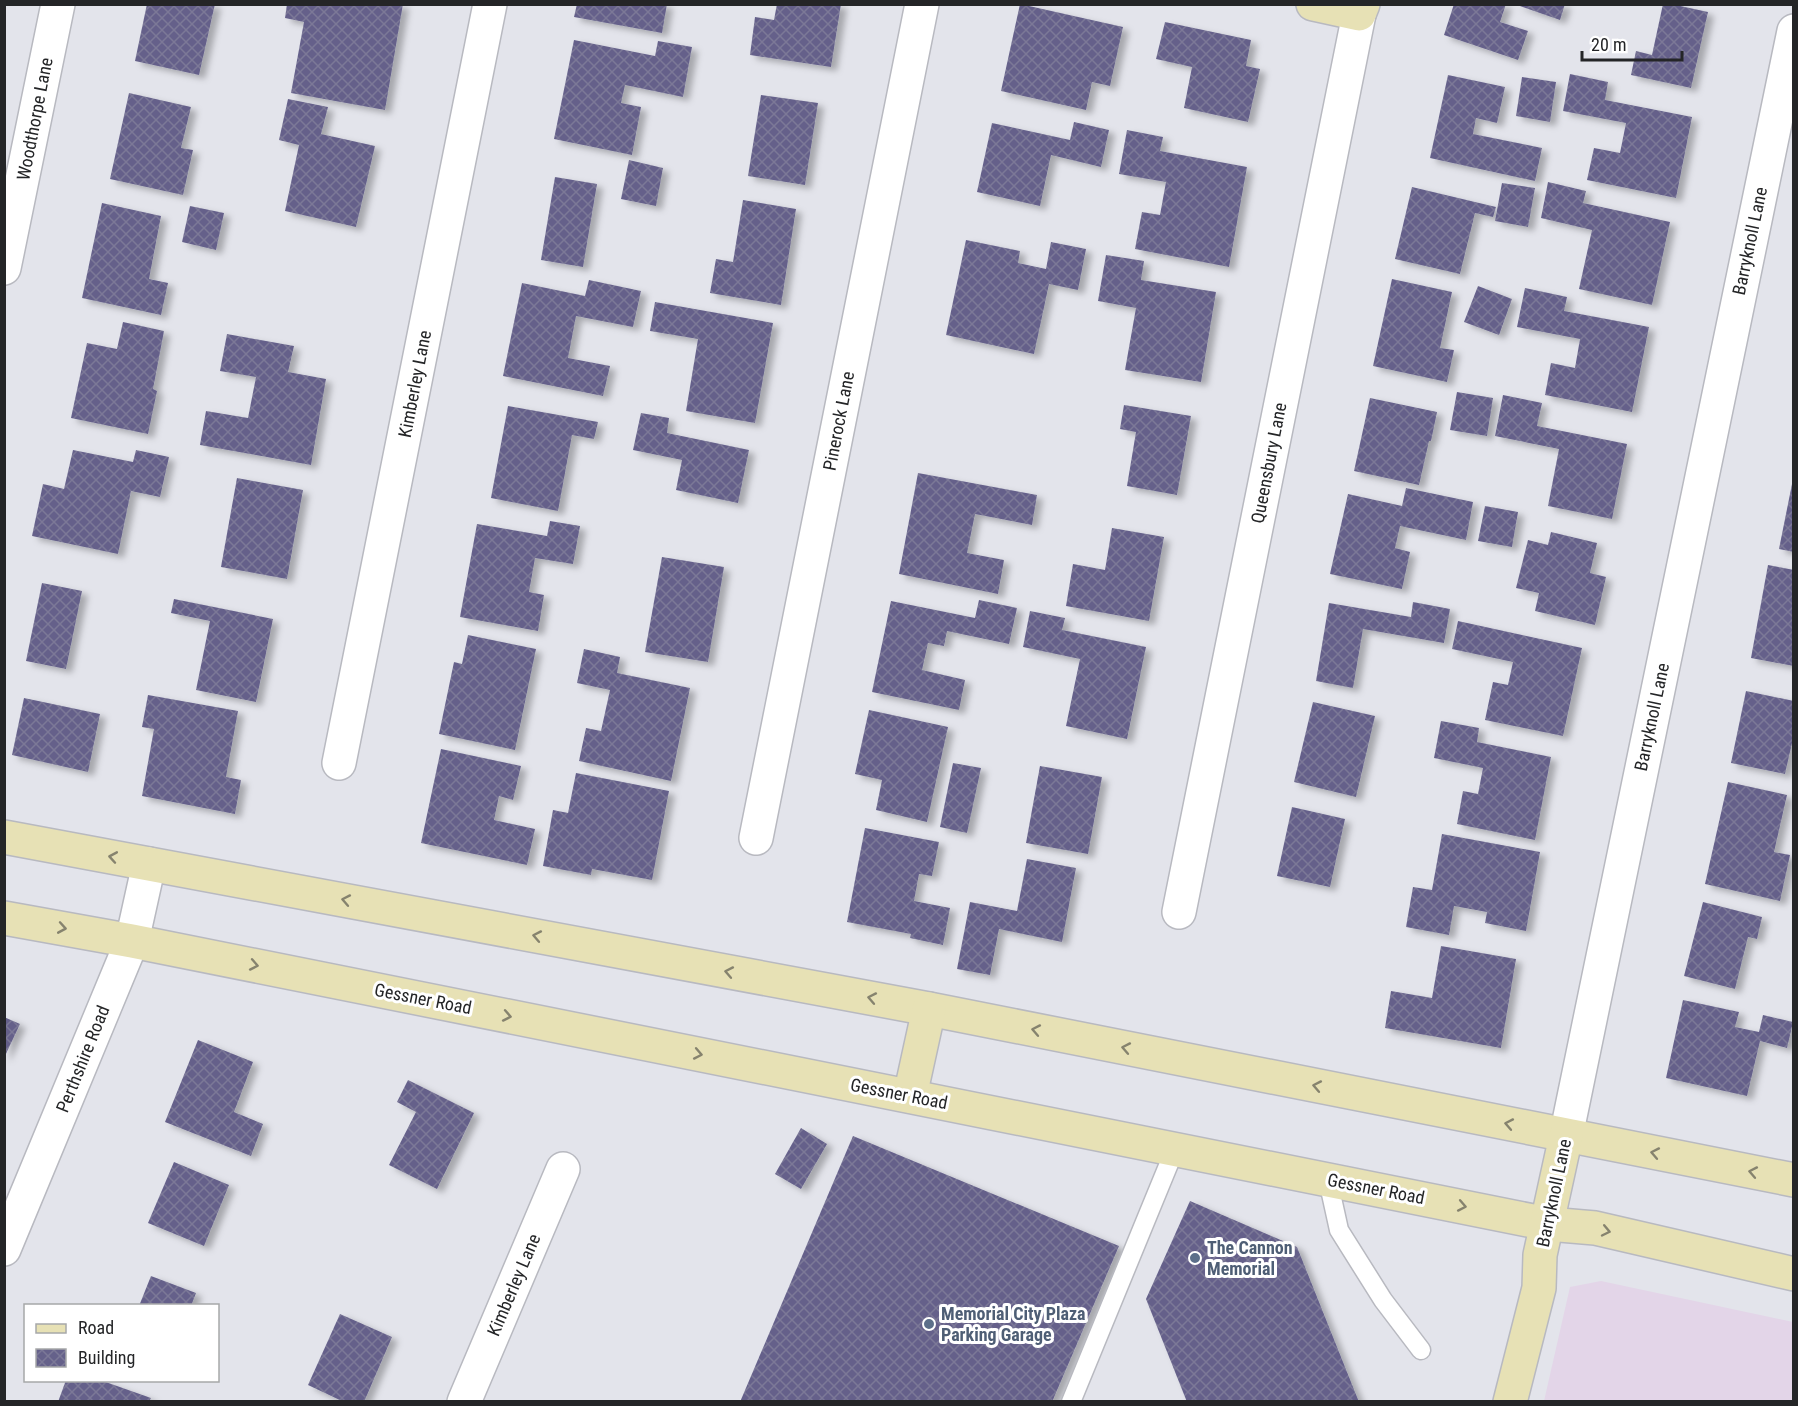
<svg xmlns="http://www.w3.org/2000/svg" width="1798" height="1406" font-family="'Roboto Condensed',sans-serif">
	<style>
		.commercial { fill: #e3d5e8 }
		.building { fill: url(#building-cross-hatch); filter: url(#shadow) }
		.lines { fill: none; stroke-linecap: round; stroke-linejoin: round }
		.lane-casing { stroke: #b8b9c0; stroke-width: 21 }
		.street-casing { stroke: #b8b9c0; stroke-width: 36 }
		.secondary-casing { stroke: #b8b9c0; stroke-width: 36 }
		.lane { stroke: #fff; stroke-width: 18 }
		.street { stroke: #fff; stroke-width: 33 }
		.secondary { stroke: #e7e1b5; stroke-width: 33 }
		.oneway { stroke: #86836e }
		.service-dot { fill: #5c6f8a; stroke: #fff; stroke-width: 2 }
		.labels { text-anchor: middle; stroke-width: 6; stroke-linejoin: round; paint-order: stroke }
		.street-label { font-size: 18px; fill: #242527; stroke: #fff }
		.service-label { font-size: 18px; font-weight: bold; fill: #4e5e75; stroke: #fff; text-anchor: start }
	</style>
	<defs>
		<pattern id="building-cross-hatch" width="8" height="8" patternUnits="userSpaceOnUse" patternTransform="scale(1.5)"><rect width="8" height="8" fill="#65618a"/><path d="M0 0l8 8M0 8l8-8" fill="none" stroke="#7b7897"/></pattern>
		<filter id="shadow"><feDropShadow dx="6" dy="4" stdDeviation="3" flood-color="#0004"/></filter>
	</defs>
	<rect width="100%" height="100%" fill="#e3e4eb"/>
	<!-- commercial -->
	<polygon class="commercial" points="1601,1281 1793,1322 1793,1401 1544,1401 1570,1287"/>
	<!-- building -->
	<g class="building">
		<polygon points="147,4 215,4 199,75 135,61"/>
		<polygon points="287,4 403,4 385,110 291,93 304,22 285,18"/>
		<polygon points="577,4 667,4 662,33 574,17"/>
		<polygon points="777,4 841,4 831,67 750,55 755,17 774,20"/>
		<polygon points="1020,4 1123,27 1110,86 1092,82 1086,110 1001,91"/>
		<polygon points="1454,4 1506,4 1500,22 1528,31 1518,60 1444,35"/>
		<polygon points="1514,4 1565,4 1560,20"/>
		<polygon points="1663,4 1671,4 1708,12 1691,88 1631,75 1636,51 1652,55"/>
		<polygon points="1165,22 1251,40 1246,66 1260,69 1248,122 1184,108 1192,67 1156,59"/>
		<polygon points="574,40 655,56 658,41 692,47 683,97 625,85 621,103 641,107 632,155 554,139"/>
		<polygon points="1570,74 1608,82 1605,100 1692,117 1676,198 1587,180 1594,148 1620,153 1626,123 1563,111"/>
		<polygon points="1448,75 1505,87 1497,123 1476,118 1473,134 1542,148 1535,181 1430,158"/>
		<polygon points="1522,77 1556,82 1550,122 1516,116"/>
		<polygon points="129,93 191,107 181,148 193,150 183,195 110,179"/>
		<polygon points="761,95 818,103 805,185 748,176"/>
		<polygon points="288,99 328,107 321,134 375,146 356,227 285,211 299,145 279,140"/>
		<polygon points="1074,122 1109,130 1101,167 1051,155 1040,206 977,192 992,123 1070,140"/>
		<polygon points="1127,130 1163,137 1160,151 1247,167 1229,267 1135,249 1142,212 1160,215 1166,182 1119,174"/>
		<polygon points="629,160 663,168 656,206 621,199"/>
		<polygon points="555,177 597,184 583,267 541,260"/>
		<polygon points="1548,182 1586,191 1583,203 1670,222 1652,305 1579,289 1592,230 1541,218"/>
		<polygon points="1502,183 1535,188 1528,227 1495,221"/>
		<polygon points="1412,187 1496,207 1493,217 1475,213 1460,274 1395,259"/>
		<polygon points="743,200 796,209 781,305 710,293 716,259 733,262"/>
		<polygon points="102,203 161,216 149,279 168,283 161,315 82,298"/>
		<polygon points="190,206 224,213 216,250 182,242"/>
		<polygon points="966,240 1020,251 1018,263 1046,269 1051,242 1086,249 1078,290 1049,284 1034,354 946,335"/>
		<polygon points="1106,255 1144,261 1141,280 1216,292 1201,382 1125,370 1136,308 1098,301"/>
		<polygon points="1392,279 1452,292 1440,348 1454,350 1447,382 1373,366"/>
		<polygon points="589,280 641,291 633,327 576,316 568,358 610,366 603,396 503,376 522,283 585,296"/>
		<polygon points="1478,286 1512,299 1499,335 1464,322"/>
		<polygon points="1525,288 1567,297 1564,311 1649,327 1632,412 1545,395 1551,363 1575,368 1580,339 1517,327"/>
		<polygon points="655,302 773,323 755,423 686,411 698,339 650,331"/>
		<polygon points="123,322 164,331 153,389 157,391 148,434 71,418 87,343 117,349"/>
		<polygon points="227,334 294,346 288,372 326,379 311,465 200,445 206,411 248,418 256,377 220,371"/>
		<polygon points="1457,392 1493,398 1487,436 1450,430"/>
		<polygon points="1503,395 1542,403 1537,426 1627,444 1612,519 1548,506 1559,449 1495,436"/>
		<polygon points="1370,398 1437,412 1431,441 1429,441 1419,485 1354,471"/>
		<polygon points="1124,405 1191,416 1177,495 1127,486 1136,432 1120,429"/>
		<polygon points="508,406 598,422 594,439 572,435 558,511 491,498"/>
		<polygon points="641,413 669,418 667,433 749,450 738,503 676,490 682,460 633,450"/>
		<polygon points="73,450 133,462 136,450 169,457 160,497 131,491 118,554 32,536 43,484 64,489"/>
		<polygon points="918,473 1037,495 1032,525 975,514 967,553 1004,560 998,594 899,574"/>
		<polygon points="237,478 303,490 287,579 221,567"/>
		<polygon points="1792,484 1794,484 1794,552 1779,549"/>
		<polygon points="1406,488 1473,502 1466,540 1400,526 1395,548 1410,552 1402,589 1330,574 1348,494 1402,506"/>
		<polygon points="1485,506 1518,512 1512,547 1478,541"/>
		<polygon points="550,521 580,526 573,564 535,558 529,592 544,595 538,631 460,617 477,524 547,536"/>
		<polygon points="1112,528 1164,537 1149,621 1066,606 1073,564 1105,570"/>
		<polygon points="1551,532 1597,543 1590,573 1606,577 1595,625 1535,611 1539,593 1516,588 1528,540 1548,545"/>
		<polygon points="662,557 724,567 708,662 645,652"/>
		<polygon points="1768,565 1794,570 1794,666 1751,658"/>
		<polygon points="42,583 82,591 66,669 26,661"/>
		<polygon points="174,599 273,619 256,702 196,690 210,621 171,613"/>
		<polygon points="979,600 1017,608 1009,644 947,631 944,646 928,643 922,670 965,680 959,710 872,692 891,601 975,618"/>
		<polygon points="1413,602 1450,609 1444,643 1363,629 1353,688 1316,681 1329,603 1411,617"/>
		<polygon points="1030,611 1065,618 1062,630 1146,647 1127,739 1066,726 1080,659 1023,647"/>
		<polygon points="1458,621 1582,648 1563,736 1485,720 1493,682 1508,685 1513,662 1452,649"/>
		<polygon points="468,635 536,649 515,750 439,734 454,662 462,664"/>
		<polygon points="584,649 620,657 617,673 690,688 671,781 579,761 586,728 601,731 610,690 577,683"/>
		<polygon points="1746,691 1794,701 1794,734 1785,774 1731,763"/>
		<polygon points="148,695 238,711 226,777 241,780 235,814 142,796 154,729 142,727"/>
		<polygon points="24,698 100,714 88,772 12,755"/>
		<polygon points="1313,702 1375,716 1356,797 1294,782"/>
		<polygon points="869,710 948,727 927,822 876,810 882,780 855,774"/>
		<polygon points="1441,721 1479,728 1477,742 1551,757 1535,840 1457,824 1463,791 1478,794 1483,768 1434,758"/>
		<polygon points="441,749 521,766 513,800 499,796 494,820 535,829 527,865 421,843"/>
		<polygon points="953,763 981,768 967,833 940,827"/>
		<polygon points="1040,766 1102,777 1088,854 1026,843"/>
		<polygon points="576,773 669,791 652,880 592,869 591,875 543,866 553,810 568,813"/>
		<polygon points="1728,782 1787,795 1774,852 1790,855 1780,901 1705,884"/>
		<polygon points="1292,807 1345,819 1330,887 1277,876"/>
		<polygon points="865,828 939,842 932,876 919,874 914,901 950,908 943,945 910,938 911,934 847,922"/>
		<polygon points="1442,834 1540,852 1526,931 1485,923 1487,912 1454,906 1449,935 1406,927 1413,887 1432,890"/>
		<polygon points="1027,859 1076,868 1062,942 999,929 990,975 957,969 970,902 1017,911"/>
		<polygon points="1703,902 1762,917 1757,939 1748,937 1735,989 1684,976"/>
		<polygon points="1441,946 1516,959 1501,1048 1385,1028 1391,991 1432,998"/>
		<polygon points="1683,1000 1739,1012 1735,1027 1759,1032 1763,1015 1793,1022 1787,1048 1760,1041 1747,1096 1666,1078"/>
		<polygon points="4,1017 20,1024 4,1058"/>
		<polygon points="198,1040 253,1062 234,1112 263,1124 251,1156 165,1122"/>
		<polygon points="408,1080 474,1113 437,1189 389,1165 416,1112 397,1102"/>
		<polygon points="801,1128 827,1144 801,1189 775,1174"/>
		<polygon points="853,1136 1119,1246 1052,1402 740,1402"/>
		<polygon points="174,1162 229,1185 204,1246 148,1223"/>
		<polygon points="1190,1201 1297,1247 1359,1402 1187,1402 1146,1299"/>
		<polygon points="151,1276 196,1293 191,1306 139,1306"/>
		<polygon points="340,1314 392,1337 364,1402 344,1402 308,1385"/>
		<polygon points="66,1380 100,1380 151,1398 149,1402 58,1402"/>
	</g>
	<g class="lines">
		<!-- lane casing -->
		<g class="lane-casing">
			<g id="lane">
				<polyline points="1328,1180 1339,1230 1383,1300 1421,1350"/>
				<polyline points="1071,1402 1175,1149"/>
			</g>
		</g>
		<!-- street casing -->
		<g class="street-casing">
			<g id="street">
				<polyline points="4,268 58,4"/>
				<polyline points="339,763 490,4"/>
				<polyline points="756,838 922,4"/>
				<polyline points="1179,912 1359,14"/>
				<polyline points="1566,1136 1794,31"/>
				<polyline points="4,1249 132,941 149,864"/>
				<polyline points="464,1402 563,1169"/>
			</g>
		</g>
		<!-- secondary casing -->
		<g class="secondary-casing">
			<g id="secondary">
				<polyline points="1313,4 1359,14 1363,4"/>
				<polyline points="4,837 929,1009 1794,1180"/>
				<polyline points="4,918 132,941 1548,1224 1595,1228 1794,1274"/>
				<polyline points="910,1096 929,1009"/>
				<polyline points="1510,1402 1539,1288 1540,1255 1566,1136"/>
			</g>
		</g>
		<!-- lane -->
		<use href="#lane" class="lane"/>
		<!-- street -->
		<use href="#street" class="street"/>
		<!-- secondary -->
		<use href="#secondary" class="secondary"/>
	</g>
	<!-- one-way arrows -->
	<defs><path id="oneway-chevron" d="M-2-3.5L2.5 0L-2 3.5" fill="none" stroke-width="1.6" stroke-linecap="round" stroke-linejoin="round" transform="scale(1.5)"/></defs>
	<g class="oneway">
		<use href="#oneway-chevron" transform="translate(113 857) rotate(-170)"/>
		<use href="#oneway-chevron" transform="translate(346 900) rotate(-169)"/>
		<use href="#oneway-chevron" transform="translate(62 928) rotate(10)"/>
		<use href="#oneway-chevron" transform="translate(537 936) rotate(-169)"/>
		<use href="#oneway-chevron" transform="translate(254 965) rotate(11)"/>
		<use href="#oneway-chevron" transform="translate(729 972) rotate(-169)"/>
		<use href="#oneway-chevron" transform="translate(872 998) rotate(-169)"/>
		<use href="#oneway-chevron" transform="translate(507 1016) rotate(11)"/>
		<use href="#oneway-chevron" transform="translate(1036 1030) rotate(-169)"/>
		<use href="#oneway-chevron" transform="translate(1126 1048) rotate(-169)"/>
		<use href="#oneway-chevron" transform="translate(698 1054) rotate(11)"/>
		<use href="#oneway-chevron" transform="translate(1317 1086) rotate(-169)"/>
		<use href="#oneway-chevron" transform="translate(1509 1124) rotate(-169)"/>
		<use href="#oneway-chevron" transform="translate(1655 1153) rotate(-169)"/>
		<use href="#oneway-chevron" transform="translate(1753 1172) rotate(-169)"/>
		<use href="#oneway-chevron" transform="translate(1462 1206) rotate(11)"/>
		<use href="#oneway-chevron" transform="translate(1606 1231) rotate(12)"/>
	</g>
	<!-- markers -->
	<g class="service-dot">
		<circle cx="1195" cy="1258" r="6"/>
		<circle cx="929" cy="1324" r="6"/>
	</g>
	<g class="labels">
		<!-- street labels -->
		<g class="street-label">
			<text transform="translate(35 119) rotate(-79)" y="6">Woodthorpe Lane</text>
			<text transform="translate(1750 241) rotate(-78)" y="6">Barryknoll Lane</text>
			<text transform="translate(415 384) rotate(-79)" y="6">Kimberley Lane</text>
			<text transform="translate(839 421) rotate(-79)" y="6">Pinerock Lane</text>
			<text transform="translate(1269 463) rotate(-79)" y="6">Queensbury Lane</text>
			<text transform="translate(1652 717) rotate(-78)" y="6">Barryknoll Lane</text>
			<text transform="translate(423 999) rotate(11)" y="6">Gessner Road</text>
			<text transform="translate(83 1059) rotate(-68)" y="6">Perthshire Road</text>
			<text transform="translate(899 1094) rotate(11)" y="6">Gessner Road</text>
			<text transform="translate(1376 1189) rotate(11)" y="6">Gessner Road</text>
			<text transform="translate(1554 1193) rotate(-78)" y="6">Barryknoll Lane</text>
			<text transform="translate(514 1285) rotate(-67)" y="6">Kimberley Lane</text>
		</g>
		<!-- service labels -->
		<g class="service-label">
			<text x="1207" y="1254">The Cannon<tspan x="1207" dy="21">Memorial</tspan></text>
			<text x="941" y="1320">Memorial City Plaza<tspan x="941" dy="21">Parking Garage</tspan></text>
		</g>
	</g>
	<!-- border -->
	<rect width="1798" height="1406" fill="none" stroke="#242527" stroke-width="12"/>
	<!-- legend -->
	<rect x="24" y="1304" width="195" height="78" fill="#ffffff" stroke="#a7a8a9" stroke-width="1.5"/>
	<rect x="36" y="1324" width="30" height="9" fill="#e7e1b5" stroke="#a7a8a9" stroke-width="1.5"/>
	<text x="78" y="1334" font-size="18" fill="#242527">Road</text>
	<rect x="36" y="1349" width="30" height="18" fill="url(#building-cross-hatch)" stroke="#a7a8a9" stroke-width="1.5"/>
	<text x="78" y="1364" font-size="18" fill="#242527">Building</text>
	<!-- scale -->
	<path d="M1582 51v9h100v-9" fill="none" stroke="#242527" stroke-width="3"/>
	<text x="1591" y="51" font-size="18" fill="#242527" stroke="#ffffff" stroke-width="4.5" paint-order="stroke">20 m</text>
</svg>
